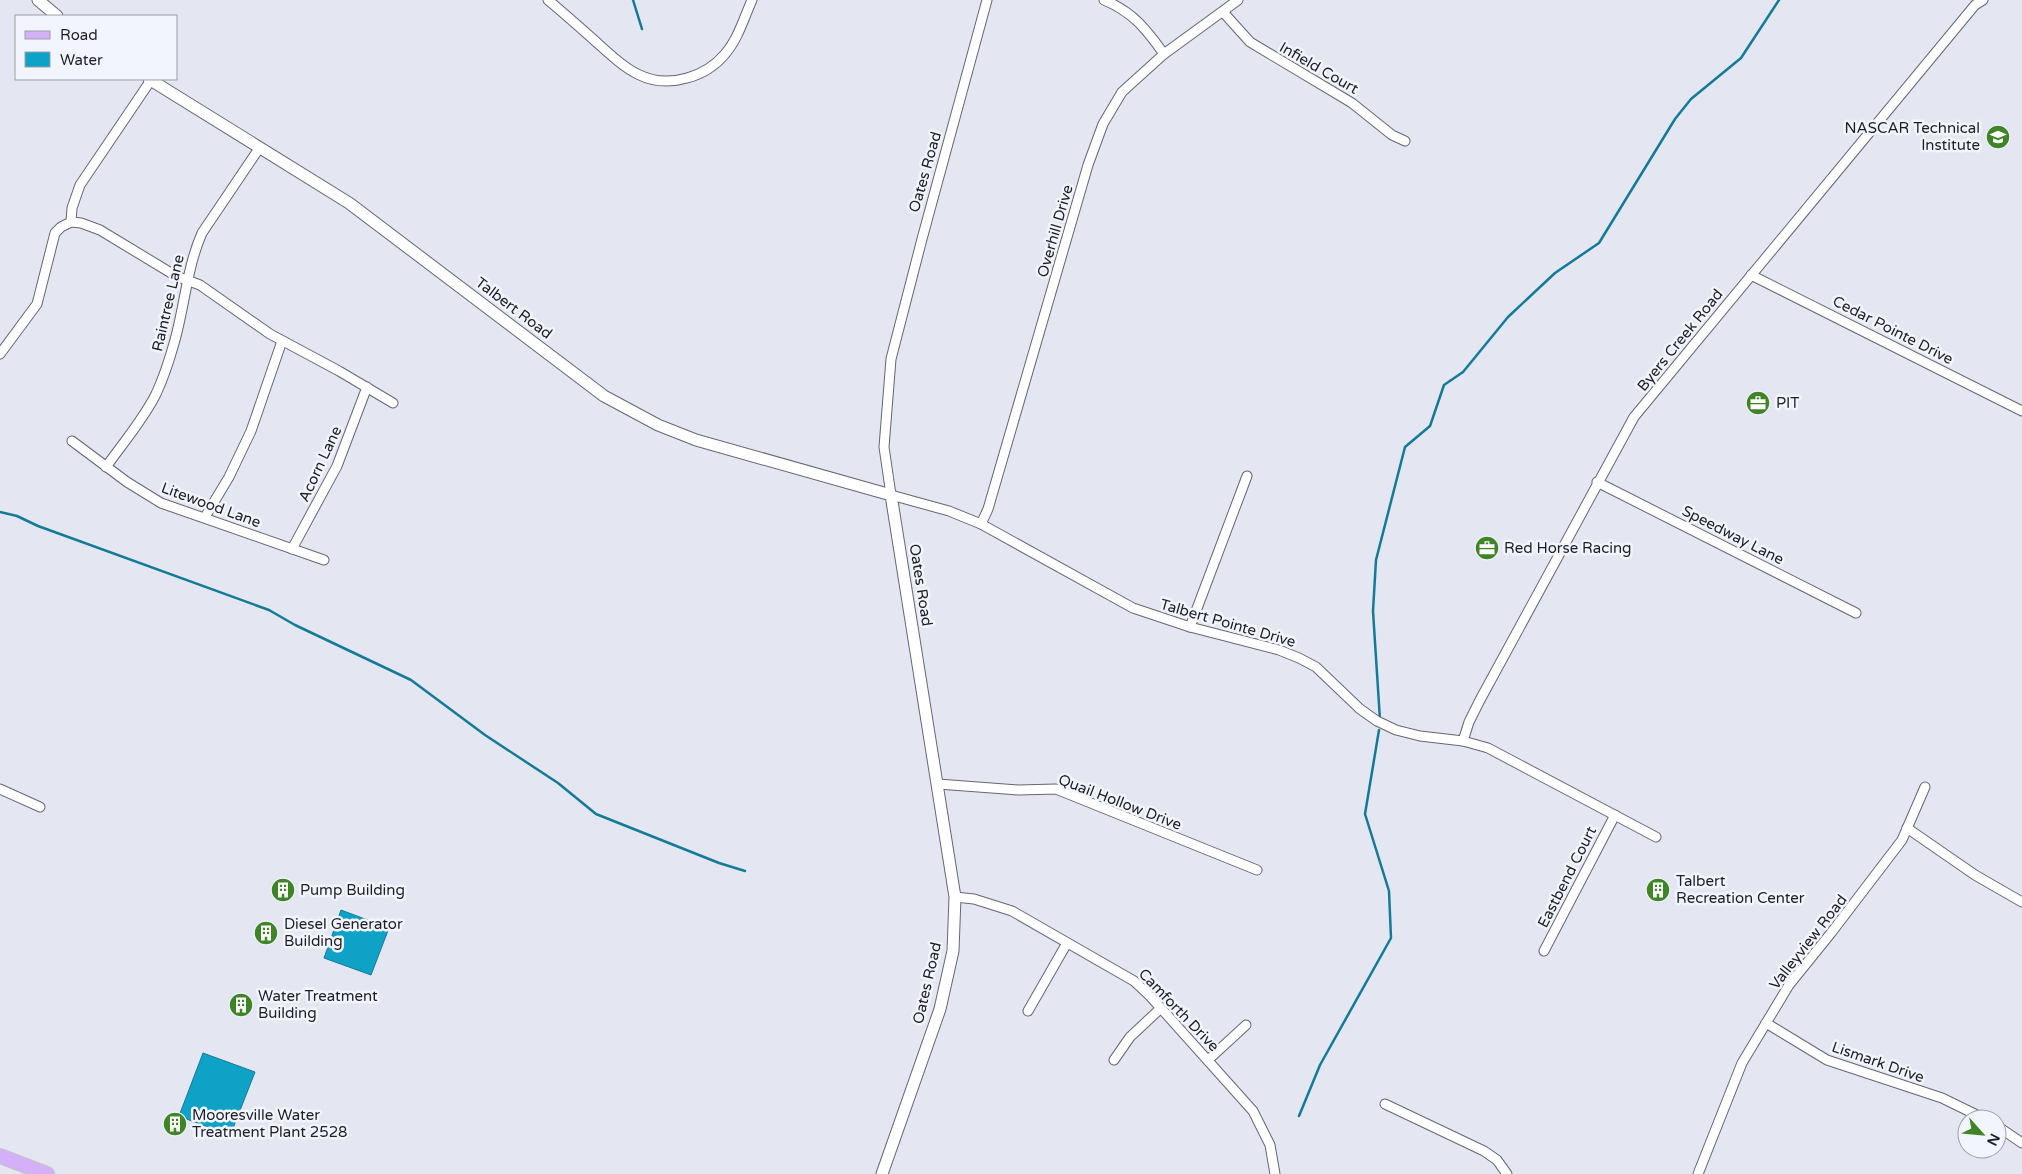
<svg xmlns="http://www.w3.org/2000/svg" width="2022" height="1174" font-family="'Varela Round',sans-serif">
	<style>
		.water { fill: #0ea2c7; stroke: #137b96 }
		.lines { fill: none; stroke-linecap: round; stroke-linejoin: round }
		.stream { stroke: #137b96; stroke-width: 2.5 }
		.minor-casing { stroke: #666772; stroke-width: 11 }
		.tertiary-casing { stroke: #666772; stroke-width: 13 }
		.primary-casing { stroke: #c4c5c6; stroke-width: 16 }
		.minor { stroke: #fff; stroke-width: 9 }
		.tertiary { stroke: #fff; stroke-width: 11 }
		.primary { stroke: #d4b0f8; stroke-width: 14 }
		.labels { text-anchor: middle; stroke-width: 5; stroke-linejoin: round; paint-order: stroke }
		.street-label { font-size: 15px; fill: #1e1f23; stroke: #f2f4fe }
		.poi-label { font-size: 15px; fill: #1e1f23; stroke: #f2f4fe; text-anchor: start }
	</style>
	<rect width="100%" height="100%" fill="#e4e6f2"/>
	<!-- water -->
	<g class="water">
		<polygon points="341,910 389,928 371,975 324,958"/>
		<polygon points="203,1053 255,1072 230,1136 179,1116"/>
	</g>
	<g class="lines">
		<!-- stream -->
		<g class="stream">
			<polyline points="633,0 642,29"/>
			<polyline points="0,512 17,516 38,526 269,610 295,625 411,680 485,735 558,783 596,814 719,863 745,871"/>
			<polyline points="1380,720 1373,611 1376,560 1405,447 1430,426 1444,385 1463,372 1508,317 1555,273 1599,243 1675,119 1691,99 1741,58 1779,0"/>
			<polyline points="1299,1116 1320,1065 1391,938 1389,891 1365,814 1379,730"/>
		</g>
		<!-- minor casing -->
		<g class="minor-casing">
			<g id="minor">
				<path d="M548,0C564,13 579,27 594,40C623,66 646,90 687,78C702,74 715,66 725,54C738,39 744,18 752,0"/>
				<polyline points="987,0 922,239 891,359 884,447 891,495 949,511 981,524 1133,608 1190,627 1279,650 1299,658 1316,667 1360,709 1377,721 1396,730 1420,736 1463,741 1488,748 1656,837"/>
				<path d="M1104,0C1133,12 1146,29 1164,54"/>
				<polyline points="1223,12 1250,42 1352,103 1392,135 1405,141"/>
				<polyline points="71,222 81,223 100,230 176,276 200,285 270,334 339,371 393,403"/>
				<polyline points="1751,275 2022,411"/>
				<polyline points="0,354 37,304 55,233 61,227 71,222 72,208 80,185 151,80"/>
				<polyline points="72,441 127,482 161,503 324,560"/>
				<path d="M106,467C123,443 143,420 156,394C164,377 170,358 175,340C185,304 187,267 202,233L260,147"/>
				<polyline points="1597,482 1856,613"/>
				<polyline points="205,517 229,477 251,431 282,341"/>
				<polyline points="981,524 988,509 1088,165 1103,124 1122,92 1164,54 1238,0"/>
				<polyline points="292,549 337,466 367,387"/>
				<polyline points="1190,627 1247,476"/>
				<polyline points="1463,741 1469,722 1480,700 1634,417 1975,5 1983,0"/>
				<polyline points="938,784 1019,790 1056,789 1257,870"/>
				<polyline points="0,789 40,807"/>
				<polyline points="1907,828 1975,875 2022,902"/>
				<polyline points="955,897 974,899 1012,911 1134,981 1150,996 1253,1111 1270,1145 1275,1174"/>
				<polyline points="1544,951 1615,815"/>
				<polyline points="1028,1011 1067,943"/>
				<polyline points="1766,1023 1827,1060 1942,1098 1985,1119"/>
				<polyline points="1114,1060 1130,1037 1161,1008"/>
				<polyline points="1208,1060 1246,1025"/>
				<polyline points="1385,1104 1484,1151 1497,1160 1507,1174"/>
				<polyline points="1997,1126 2022,1143"/>
				<polyline points="1698,1174 1742,1063 1789,985 1831,933 1902,840 1925,787"/>
			</g>
		</g>
		<!-- tertiary casing -->
		<g class="tertiary-casing">
			<g id="tertiary">
				<polyline points="38,0 57,16"/>
				<polyline points="149,79 349,203 604,396 658,425 696,440 891,495 955,897 953,951 940,1009 882,1174"/>
			</g>
		</g>
		<!-- primary casing -->
		<g class="primary-casing">
			<polyline id="primary" points="0,1156 47,1174"/>
		</g>
		<!-- minor -->
		<use href="#minor" class="minor"/>
		<!-- tertiary -->
		<use href="#tertiary" class="tertiary"/>
		<!-- primary -->
		<use href="#primary" class="primary"/>
	</g>
	<!-- icons -->
	<defs>
		<g id="school-disc" transform="scale(1.25)"><circle r="9.5" fill="#408428" stroke="#f2f4fe"/><path d="M0-5L7-2L0 1L-7-2ZM-4 1L0 2.5L4 1V4Q0 6-4 4Z" fill="#fff"/></g>
		<g id="office-disc" transform="scale(1.25)"><circle r="9.5" fill="#408428" stroke="#f2f4fe"/><path d="M-6-3h4V-5.5h4V-3h4V5H-6ZM-1-4.5V-3h2v-1.5ZM-6 0V1H6V0Z" fill="#fff"/></g>
		<g id="building-disc" transform="scale(1.25)"><circle r="9.5" fill="#408428" stroke="#f2f4fe"/><path d="M-4-6H4V6H1V3H-1V6H-4ZM-2.5-4.3h1.7v1.8h-1.7ZM.8-4.3h1.7v1.8H.8ZM-2.5-1h1.7V.8h-1.7ZM.8-1h1.7V.8H.8Z" fill="#fff"/></g>
	</defs>
	<g fill-rule="evenodd">
		<use href="#school-disc" x="1998" y="137"/>
		<use href="#office-disc" x="1758" y="403"/>
		<use href="#office-disc" x="1487" y="548"/>
		<use href="#building-disc" x="283" y="890"/>
		<use href="#building-disc" x="1658" y="890"/>
		<use href="#building-disc" x="266" y="933"/>
		<use href="#building-disc" x="241" y="1005"/>
		<use href="#building-disc" x="175" y="1124"/>
	</g>
	<g class="labels">
		<!-- street labels -->
		<g class="street-label">
			<text transform="translate(1319 68) rotate(30)" y="5">Infield Court</text>
			<text transform="translate(925 172) rotate(-74)" y="5">Oates Road</text>
			<text transform="translate(1055 231) rotate(-74)" y="5">Overhill Drive</text>
			<text transform="translate(168 303) rotate(-77)" y="5">Raintree Lane</text>
			<text transform="translate(514 308) rotate(37)" y="5">Talbert Road</text>
			<text transform="translate(1893 330) rotate(27)" y="5">Cedar Pointe Drive</text>
			<text transform="translate(1680 340) rotate(-51)" y="5">Byers Creek Road</text>
			<text transform="translate(320 464) rotate(-65)" y="5">Acorn Lane</text>
			<text transform="translate(211 505) rotate(20)" y="5">Litewood Lane</text>
			<text transform="translate(1733 535) rotate(27)" y="5">Speedway Lane</text>
			<text transform="translate(921 585) rotate(81)" y="5">Oates Road</text>
			<text transform="translate(1228 623) rotate(16)" y="5">Talbert Pointe Drive</text>
			<text transform="translate(1120 802) rotate(21)" y="5">Quail Hollow Drive</text>
			<text transform="translate(1567 877) rotate(-63)" y="5">Eastbend Court</text>
			<text transform="translate(1808 942) rotate(-52)" y="5">Valleyview Road</text>
			<text transform="translate(927 983) rotate(-77)" y="5">Oates Road</text>
			<text transform="translate(1179 1010) rotate(46)" y="5">Camforth Drive</text>
			<text transform="translate(1878 1062) rotate(19)" y="5">Lismark Drive</text>
		</g>
		<!-- poi labels -->
		<g class="poi-label">
			<text x="1980" y="133" text-anchor="end">NASCAR Technical<tspan x="1980" dy="17">Institute</tspan></text>
			<text x="1776" y="408">PIT</text>
			<text x="1504" y="553">Red Horse Racing</text>
			<text x="1676" y="886">Talbert<tspan x="1676" dy="17">Recreation Center</tspan></text>
			<text x="300" y="895">Pump Building</text>
			<text x="284" y="929">Diesel Generator<tspan x="284" dy="17">Building</tspan></text>
			<text x="258" y="1001">Water Treatment<tspan x="258" dy="17">Building</tspan></text>
			<text x="192" y="1120">Mooresville Water<tspan x="192" dy="17">Treatment Plant 2528</tspan></text>
		</g>
	</g>
	<!-- legend -->
	<rect x="15" y="15" width="162" height="65" fill="#f2f4fe" stroke="#9d9fa6"/>
	<rect x="25" y="31" width="25" height="8" fill="#d4b0f8" stroke="#9d9fa6"/>
	<text x="60" y="40" font-size="15" fill="#1e1f23">Road</text>
	<rect x="25" y="52" width="25" height="15" fill="#0ea2c7" stroke="#9d9fa6"/>
	<text x="60" y="65" font-size="15" fill="#1e1f23">Water</text>
	<!-- north arrow -->
	<g transform="translate(1982 1134) rotate(117)"><circle r="24" fill="#f2f4fe" stroke="#9d9fa6"/>
	<path d="M0-4L9 19L0 12L-9 19Z" fill="#408428"/>
	<text y="-8" font-size="14" font-weight="bold" text-anchor="middle" fill="#1e1f23">N</text>
	</g>
</svg>
